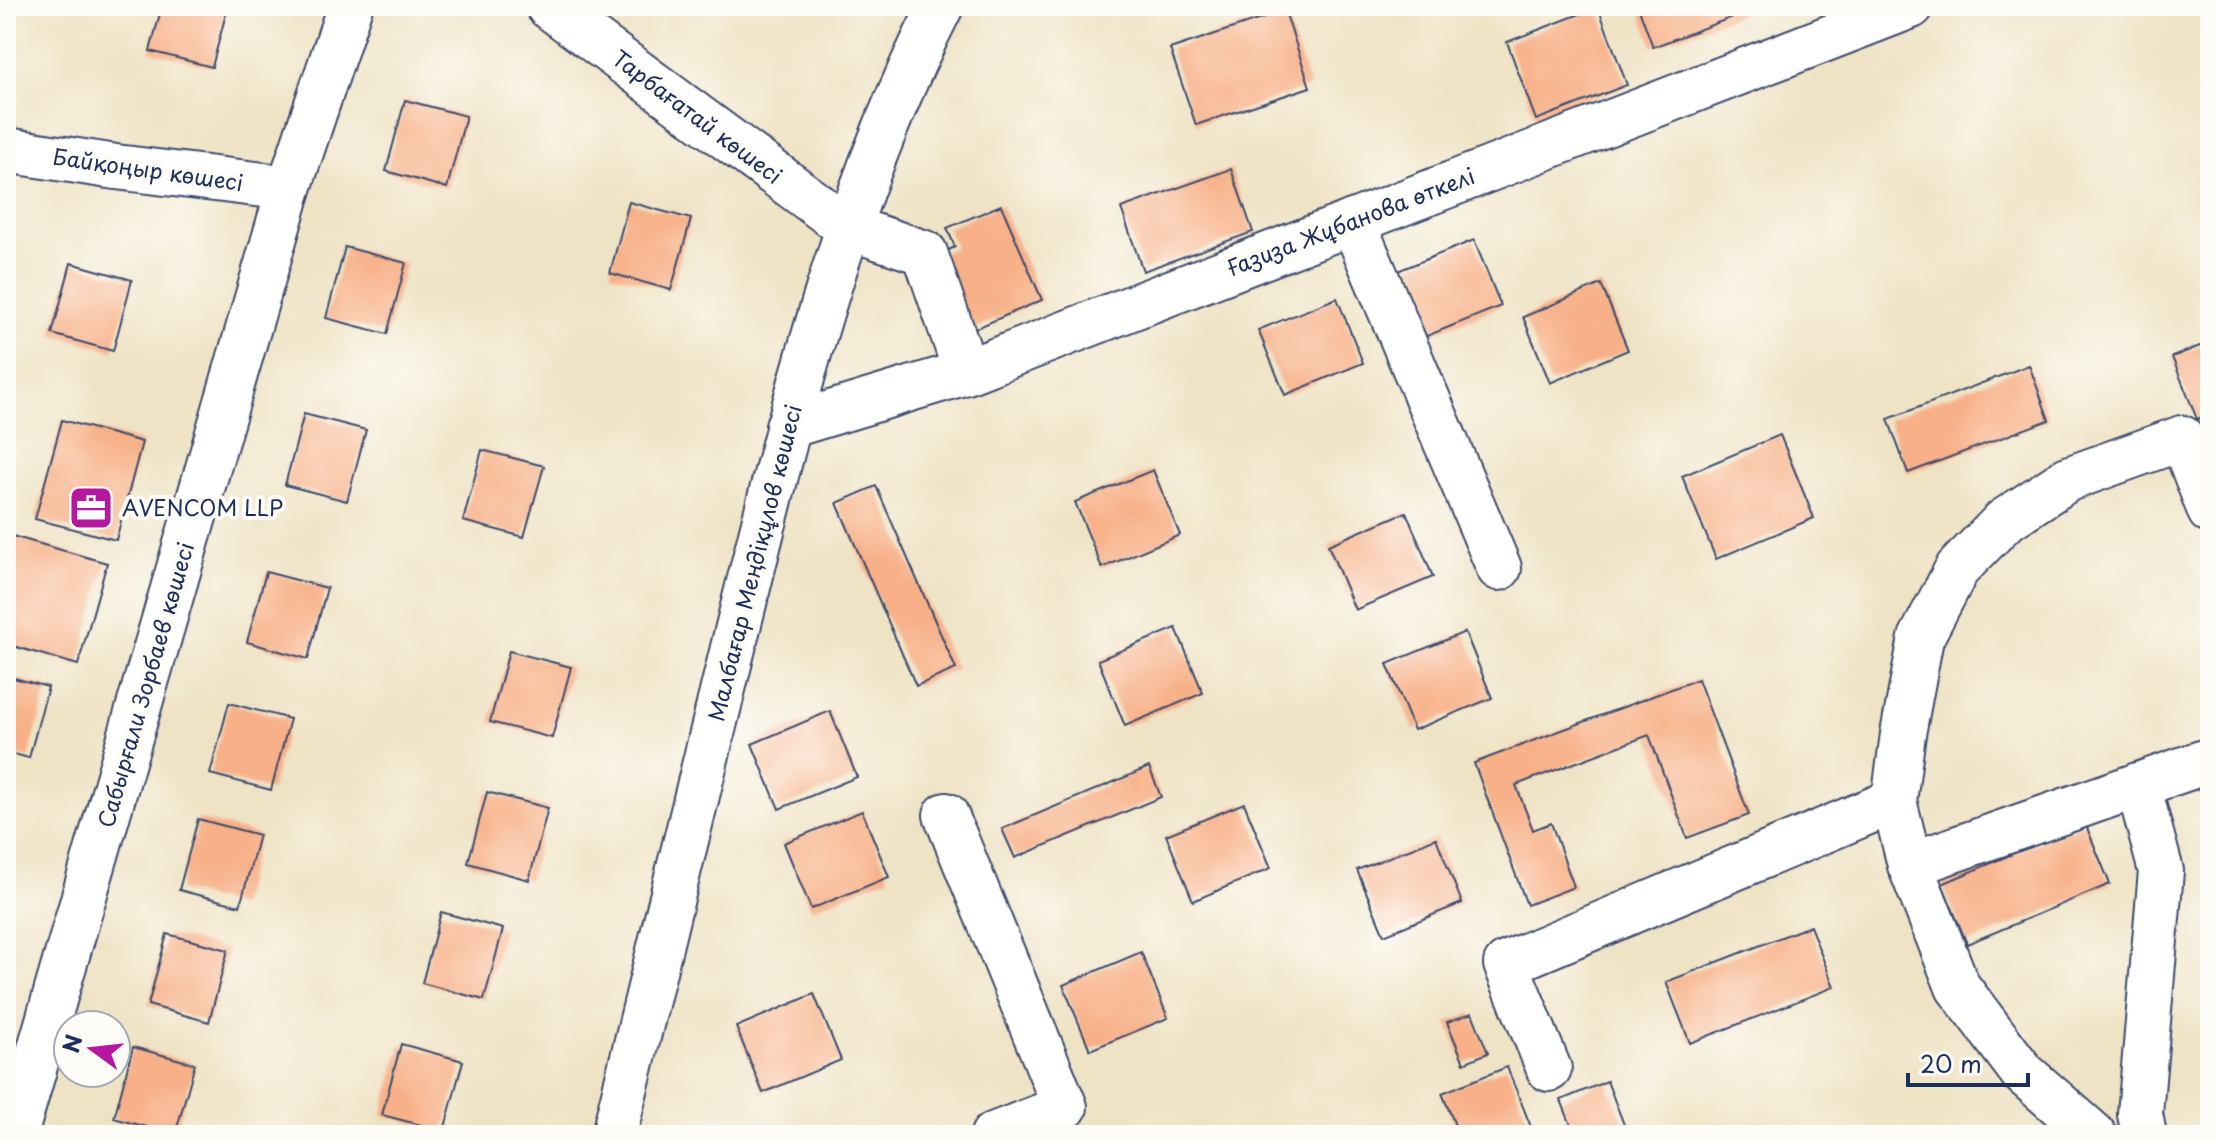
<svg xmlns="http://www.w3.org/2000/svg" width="2216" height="1141" font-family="'Playpen Sans',sans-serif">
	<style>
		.building { fill: #f7b087 }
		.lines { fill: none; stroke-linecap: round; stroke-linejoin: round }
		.minor-casing { stroke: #3b4a6d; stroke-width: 48 }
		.major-casing { stroke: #3b4a6d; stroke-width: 48 }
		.minor { stroke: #fff; stroke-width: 44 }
		.major { stroke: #fff; stroke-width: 44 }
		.labels { text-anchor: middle; stroke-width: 8; stroke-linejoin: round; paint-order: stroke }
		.street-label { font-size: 22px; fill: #1b2f5e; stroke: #fdfcf7 }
		.poi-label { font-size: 22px; fill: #1b2f5e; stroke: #fdfcf7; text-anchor: start }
	</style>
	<rect width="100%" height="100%" fill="#fdfcf7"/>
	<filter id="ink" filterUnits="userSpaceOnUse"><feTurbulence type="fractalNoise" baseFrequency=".0125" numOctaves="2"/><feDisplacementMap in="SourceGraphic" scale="16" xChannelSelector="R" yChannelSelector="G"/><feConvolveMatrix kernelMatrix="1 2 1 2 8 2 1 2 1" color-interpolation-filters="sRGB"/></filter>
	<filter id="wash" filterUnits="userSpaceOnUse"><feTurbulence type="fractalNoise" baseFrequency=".006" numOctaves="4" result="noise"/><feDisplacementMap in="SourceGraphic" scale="32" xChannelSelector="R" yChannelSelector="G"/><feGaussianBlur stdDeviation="1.8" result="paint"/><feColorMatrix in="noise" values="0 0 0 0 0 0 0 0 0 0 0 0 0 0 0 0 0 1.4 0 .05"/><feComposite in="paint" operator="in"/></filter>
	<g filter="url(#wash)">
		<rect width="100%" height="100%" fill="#efe3c5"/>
		<g id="blocks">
			<!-- building -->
			<g class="building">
				<polygon points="162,6 228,6 212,67 150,51"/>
				<polygon points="1638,6 1747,6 1749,11 1653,47"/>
				<polygon points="1598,7 1627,85 1536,120 1507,42"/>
				<polygon points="1285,11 1310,87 1196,125 1170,49"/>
				<polygon points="405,100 466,116 447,188 386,171"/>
				<polygon points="1231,169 1253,232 1143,271 1121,208"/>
				<polygon points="629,202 691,219 671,290 610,273"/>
				<polygon points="1001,205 1042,300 972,330 940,254 955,247 947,228"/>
				<polygon points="1474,240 1501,306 1422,338 1395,272"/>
				<polygon points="345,247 406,263 387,334 326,318"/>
				<polygon points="71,263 132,280 113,351 52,334"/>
				<polygon points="1601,284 1628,350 1550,383 1523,317"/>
				<polygon points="1337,298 1363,363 1285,395 1258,330"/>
				<polygon points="2210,342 2210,414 2197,419 2172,357"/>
				<polygon points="2029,365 2049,420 1908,473 1888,419"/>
				<polygon points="304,414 366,430 347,501 285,485"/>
				<polygon points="62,420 142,442 116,540 35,519"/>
				<polygon points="1780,435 1814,518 1716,559 1682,476"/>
				<polygon points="482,450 544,466 524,537 463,521"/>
				<polygon points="1153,470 1180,535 1102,568 1075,502"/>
				<polygon points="876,486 956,669 916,686 837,503"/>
				<polygon points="1406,512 1433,577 1355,610 1328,545"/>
				<polygon points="12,536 107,563 78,665 6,644 6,555"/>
				<polygon points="266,572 327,588 308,659 247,642"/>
				<polygon points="1176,628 1203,693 1125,726 1098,660"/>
				<polygon points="1465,632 1492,698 1414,730 1387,664"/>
				<polygon points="509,651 571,667 552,738 490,722"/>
				<polygon points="6,676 48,687 29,758 6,752"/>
				<polygon points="1698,679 1749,815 1687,838 1649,735 1516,785 1533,830 1551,823 1574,887 1527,905 1474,763"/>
				<polygon points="229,703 290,719 271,790 210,774"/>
				<polygon points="830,711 857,777 779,809 752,744"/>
				<polygon points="1149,767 1161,797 1015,858 1002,829"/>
				<polygon points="487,792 548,808 529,880 468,863"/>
				<polygon points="1244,803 1271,868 1193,901 1166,835"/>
				<polygon points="862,811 889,877 811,909 784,843"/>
				<polygon points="198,819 259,835 240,906 179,890"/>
				<polygon points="2085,823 2110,884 1967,944 1942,884"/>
				<polygon points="1436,838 1462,903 1384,935 1357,870"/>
				<polygon points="441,912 503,929 484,1000 422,983"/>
				<polygon points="1810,926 1834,987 1690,1043 1666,982"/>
				<polygon points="167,934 228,950 209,1022 148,1005"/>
				<polygon points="1141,952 1168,1018 1090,1050 1063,985"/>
				<polygon points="814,994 841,1060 763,1093 736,1027"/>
				<polygon points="1472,1013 1488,1053 1464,1063 1447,1022"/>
				<polygon points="401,1044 463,1061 444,1131 382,1115"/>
				<polygon points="133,1047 195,1064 175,1135 114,1118"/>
				<polygon points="1507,1067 1533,1132 1527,1135 1459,1135 1442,1093"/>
				<polygon points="1607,1081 1628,1135 1575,1135 1561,1100"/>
			</g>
		</g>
	</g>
	<g filter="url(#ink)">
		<use href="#blocks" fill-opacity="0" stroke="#3b4a6d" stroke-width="2"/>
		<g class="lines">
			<!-- minor casing -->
			<g class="minor-casing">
				<g id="minor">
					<polyline points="548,6 847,227 925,253 966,372"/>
					<polyline points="6,150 116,167 289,188"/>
					<polyline points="1353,222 1499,568"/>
					<polyline points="788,426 966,372 1911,6"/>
					<polyline points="2138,785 2161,871 2140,1114 2144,1135"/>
					<polyline points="946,815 1065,1107 993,1135"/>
					<polyline points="1910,865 1894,801 1903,734 1921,638 1957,569 2004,521 2068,479 2182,438 2210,511"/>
					<polyline points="1549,1069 1506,964 1894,801"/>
					<polyline points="15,1135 289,188 350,6"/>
					<polyline points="2094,1135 2022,1072 1958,987 1910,865 2210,760"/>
				</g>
			</g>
			<!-- major casing -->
			<g class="major-casing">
				<path id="major" d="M614,1135C657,959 700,783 743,607C794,402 844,195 941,6"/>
			</g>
			<!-- minor -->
			<use href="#minor" class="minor"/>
			<!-- major -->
			<use href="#major" class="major"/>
		</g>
	</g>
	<!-- icons -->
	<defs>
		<g id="office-square" transform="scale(2.3)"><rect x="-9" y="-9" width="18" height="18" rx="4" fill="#b5179e" stroke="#fdfcf7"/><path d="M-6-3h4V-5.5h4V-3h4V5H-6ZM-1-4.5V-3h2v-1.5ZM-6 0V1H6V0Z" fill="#fff"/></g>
	</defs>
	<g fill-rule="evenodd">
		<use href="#office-square" x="91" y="508"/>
	</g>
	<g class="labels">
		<!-- street labels -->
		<g class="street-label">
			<text transform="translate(697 117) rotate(37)" y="8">Тарбағатай көшесi</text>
			<text transform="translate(148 170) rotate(8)" y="8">Байқоңыр көшесi</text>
			<text transform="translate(1351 222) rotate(-21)" y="8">Ғазиза Жұбанова өткелі</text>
			<text transform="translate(755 563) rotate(-76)" y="8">Малбағар Меңдіқұлов көшесі</text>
			<text transform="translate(146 685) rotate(-74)" y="8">Сабырғали Зорбаев көшесі</text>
		</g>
		<!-- poi labels -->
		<g class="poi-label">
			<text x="122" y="516">AVENCOM LLP</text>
		</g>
	</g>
	<!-- margin -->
	<rect width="2216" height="1141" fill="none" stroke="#fdfcf7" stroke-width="32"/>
	<!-- north arrow -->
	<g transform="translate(92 1049) rotate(285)"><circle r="38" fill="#fdfcf7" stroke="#a3aaba" stroke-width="2"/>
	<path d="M0-6L14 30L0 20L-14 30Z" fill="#b5179e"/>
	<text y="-12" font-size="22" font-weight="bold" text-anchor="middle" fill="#1b2f5e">N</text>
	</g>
	<!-- scale -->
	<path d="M1908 1073v12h120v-12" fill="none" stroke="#1b2f5e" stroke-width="4"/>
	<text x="1920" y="1073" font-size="24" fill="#1b2f5e" stroke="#fdfcf7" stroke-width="6" paint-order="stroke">20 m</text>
</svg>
